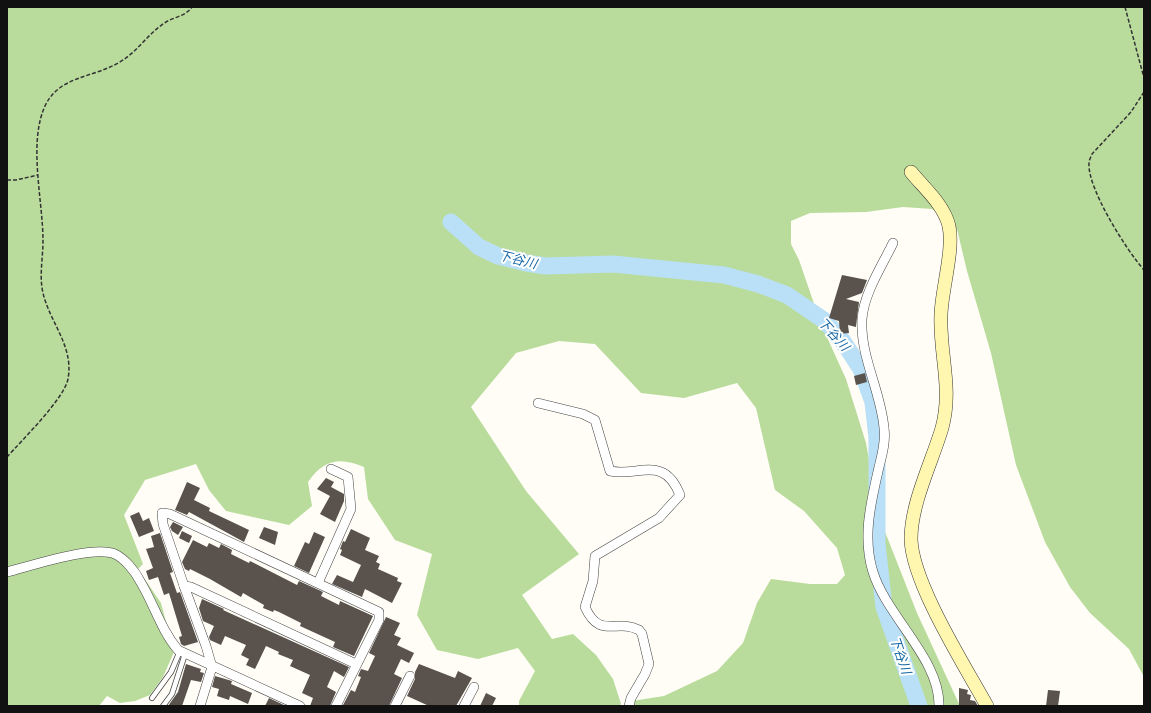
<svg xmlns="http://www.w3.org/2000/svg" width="1151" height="713" font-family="'Noto Serif','Noto Sans JP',serif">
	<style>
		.forest { fill: #b9dc9c }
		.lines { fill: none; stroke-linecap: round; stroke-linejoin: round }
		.river { stroke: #b9e0f7; stroke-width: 17 }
		.building { fill: #5a524d }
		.lane-casing { stroke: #444; stroke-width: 6 }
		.street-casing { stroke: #444; stroke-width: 10 }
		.secondary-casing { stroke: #333; stroke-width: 14 }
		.path { stroke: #333; stroke-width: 1.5; stroke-dasharray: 4 2; stroke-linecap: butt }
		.lane { stroke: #fff; stroke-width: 4.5 }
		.street { stroke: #fff; stroke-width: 9 }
		.secondary { stroke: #fff6b0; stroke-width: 13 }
		.labels { text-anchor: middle; stroke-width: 4; stroke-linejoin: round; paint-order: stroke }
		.water-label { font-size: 13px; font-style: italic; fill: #1768a6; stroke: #fff }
	</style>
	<rect width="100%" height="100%" fill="#fffdf5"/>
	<!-- forest -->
	<path class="forest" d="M7,7H1144V677L1129,649L1090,613L1070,587L1045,542L1016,465L991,353L967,271L957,229L932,209L903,207L866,212L810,213L791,221V244L799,260L821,324L846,379L866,443L880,519L917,613L960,706H634L632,701L664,696L717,671L743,643L757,603L771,579L810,584H837L845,575L837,548L804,511L775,490L756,408L737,383L684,398L641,393L595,344L559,341L516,353L471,407L526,491L579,554L522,595L552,639L573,634L596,655L613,679L621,704L620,706H519V701L535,671L518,648L478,659L437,650L417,615L432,554L395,540L368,499L364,467C340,457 324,459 308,482L312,506L289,525L226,511L209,490L196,464L145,480L124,515L143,564L138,569L161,603L174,652L163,677L150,695L135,701L120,703L107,696L99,706H7Z"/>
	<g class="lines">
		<!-- river -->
		<polyline class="river" points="451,222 479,247 498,256 526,263 546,266 613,264 724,275 758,284 787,295 825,321 842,340 861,369 873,402 877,438 877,544 884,607 919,706"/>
	</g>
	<!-- building -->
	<g class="building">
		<polygon points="842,275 867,280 862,293 846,299 859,302 856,326 856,327 848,325 849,333 840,334 839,321 829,318"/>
		<polygon points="865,373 867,382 856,385 854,376"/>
		<polygon points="326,478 334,482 331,487 344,494 344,501 335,522 320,514 330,496 317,489"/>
		<polygon points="187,482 200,488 194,500 210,508 209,511 249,530 244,542 189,512 187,515 175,510"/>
		<polygon points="139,512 143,521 149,518 154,531 139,537 130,516"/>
		<polygon points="173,522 183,527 178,535 172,531 170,527"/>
		<polygon points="264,527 278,532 275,545 259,538"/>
		<polygon points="351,529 370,538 365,550 379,556 376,562 380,564 378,569 398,578 397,581 402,583 392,603 365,589 362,597 332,584 337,575 353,582 361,565 340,555 342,550 340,549 343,541 345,542"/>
		<polygon points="182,531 192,536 189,543 179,538"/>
		<polygon points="314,532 325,537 309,573 294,566 305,542 309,544"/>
		<polygon points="160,533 173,572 170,573 177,593 180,592 198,642 184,646 181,644 179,637 182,636 169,593 164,595 158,577 149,580 146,571 153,568 146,549 154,547 151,536"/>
		<polygon points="193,540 207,547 209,543 219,548 221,544 232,550 231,554 249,563 250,561 297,585 299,581 323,592 321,596 339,605 340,601 373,616 354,656 333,647 335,642 300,626 301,623 279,612 274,610 273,612 263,608 264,605 243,593 241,597 210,579 190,569 189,571 185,569 182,562"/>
		<polygon points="202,599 224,609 223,610 349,667 344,677 334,671 327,687 336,692 330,706 310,706 313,698 302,693 310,675 290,666 293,660 278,654 279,652 266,646 255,669 246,665 249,659 241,655 246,645 225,636 221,645 210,640 209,637 214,626 203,621 199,608"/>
		<polygon points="386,617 400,623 394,635 401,638 397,645 414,653 409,663 401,659 394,674 402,678 389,706 344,706 343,705 351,690 355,692 361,677 358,676 361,669 368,671 375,656 369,653"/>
		<polygon points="186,664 201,669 200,672 204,673 201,682 191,680 182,706 168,706 178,692"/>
		<polygon points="419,664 455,678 458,671 472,678 456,706 429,706 407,696 415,679 415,672"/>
		<polygon points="215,676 232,681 231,684 252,693 248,704 230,696 229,700 217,696 219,689 212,687"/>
		<polygon points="959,688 968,690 967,694 971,695 970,700 975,701 978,706 959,706"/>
		<polygon points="1048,690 1060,691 1058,706 1046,706"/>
		<polygon points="486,693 496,698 492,706 480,706"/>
		<polygon points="269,698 286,706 265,706"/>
	</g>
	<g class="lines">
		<!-- lane casing -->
		<g class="lane-casing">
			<g id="lane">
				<polyline points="152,698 171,672 180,651"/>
				<polyline points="163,706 172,694 185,654"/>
			</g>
		</g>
		<!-- street casing -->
		<g class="street-casing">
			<g id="street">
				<path d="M893,243C882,266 864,293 862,319C860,357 881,391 884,428C886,441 882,455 879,467C871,502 862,537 873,572C887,617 940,659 939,706"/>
				<path d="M538,403L583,414L595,420L610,471C638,477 664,454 680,495L659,518L595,556L593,581L585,607C600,640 616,618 639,630L642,634L649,664L645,674L631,698L629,706"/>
				<path d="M7,572C31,566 93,545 115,554C125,559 135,571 140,581C154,604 161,630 178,650L300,706"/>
				<polyline points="318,583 351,509 348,477 331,469"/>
				<polyline points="184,586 191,587 356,664"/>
				<polyline points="200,706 212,667 206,646 184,586 163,524 162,513 170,514 379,612 379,620 336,706"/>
				<polyline points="395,706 410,676"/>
				<polyline points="464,706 474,687"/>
			</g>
		</g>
		<!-- secondary casing -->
		<g class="secondary-casing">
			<path id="secondary" d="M911,172C925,189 944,205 949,226C954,250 942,288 941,314C939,353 953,388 942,428C932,462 911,503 911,539C912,583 965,666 987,706"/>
		</g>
		<!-- path -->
		<g class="path">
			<polyline points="1125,7 1144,78"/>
			<path d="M1144,92L1131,112L1092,154C1091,157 1089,160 1089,163C1087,188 1127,251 1144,270"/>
			<polyline points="7,180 16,180 38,175"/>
			<path d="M7,457C22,440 64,399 68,379C74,346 50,323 43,293C39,276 43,258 43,241C43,201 28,143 45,106C59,76 92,78 118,63C137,53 147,34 166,22C174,17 186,16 192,7"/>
		</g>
		<!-- lane -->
		<use href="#lane" class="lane"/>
		<!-- street -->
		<use href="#street" class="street"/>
		<!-- secondary -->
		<use href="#secondary" class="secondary"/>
	</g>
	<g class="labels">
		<!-- water labels -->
		<g class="water-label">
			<text transform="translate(518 259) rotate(14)" y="5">下谷川</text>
			<text transform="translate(834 334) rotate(48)" y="5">下谷川</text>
			<text transform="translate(901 655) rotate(71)" y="5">下谷川</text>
		</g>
	</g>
	<!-- border -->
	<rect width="1151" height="713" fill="none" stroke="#111111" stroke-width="16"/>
</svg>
